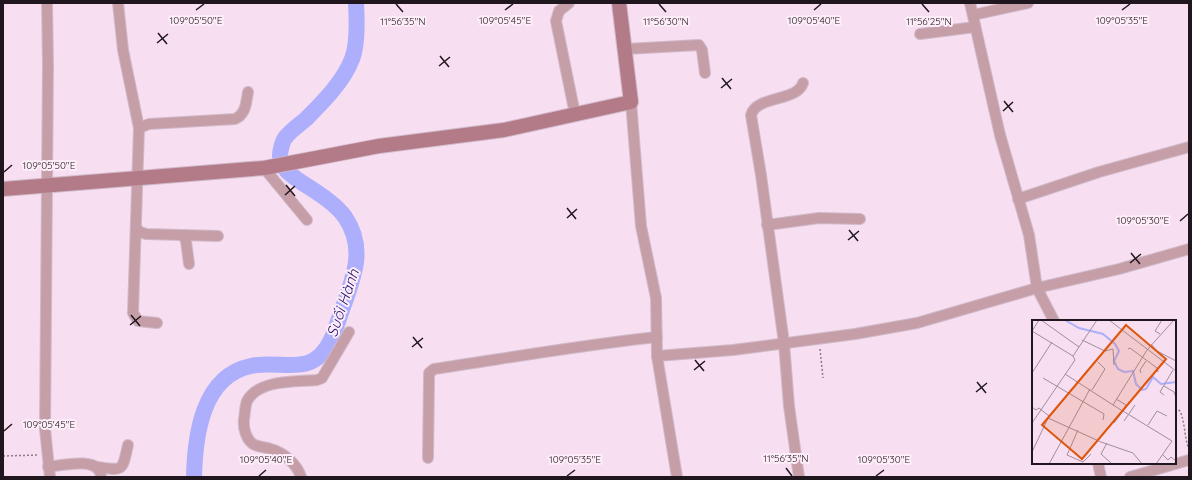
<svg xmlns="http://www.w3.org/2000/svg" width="1192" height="480" font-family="Quicksand,sans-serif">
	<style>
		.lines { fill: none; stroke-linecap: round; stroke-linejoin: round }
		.river { stroke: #adaffc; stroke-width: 16 }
		.street-casing { stroke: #d0baca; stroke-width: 12 }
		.secondary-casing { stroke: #d0baca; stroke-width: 16 }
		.path { stroke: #8c7b87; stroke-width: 1.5; stroke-dasharray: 2 2; stroke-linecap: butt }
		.street { stroke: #c69ea7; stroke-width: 10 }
		.secondary { stroke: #b37a88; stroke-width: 14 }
		.ticks { fill: none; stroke: #20171e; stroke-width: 1.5 }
		.labels { text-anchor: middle; stroke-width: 4; stroke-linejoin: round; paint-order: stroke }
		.water-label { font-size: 15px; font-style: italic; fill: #27166d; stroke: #fdeef9 }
		.inset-river { fill: none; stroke: #adaffc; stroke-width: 2 }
		.inset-road { fill: none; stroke: #a18e9c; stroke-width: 1 }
		.view { fill: #de560d; fill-opacity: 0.15; stroke: #de560d; stroke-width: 2 }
		.inset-edge { fill: none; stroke: #20171e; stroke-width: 2 }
		.ticks-label { font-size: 10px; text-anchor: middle; fill: #20171e; stroke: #fdeef9; stroke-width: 4; stroke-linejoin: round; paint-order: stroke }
	</style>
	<rect width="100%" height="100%" fill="#f7def0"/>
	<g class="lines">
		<!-- river -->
		<path class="river" d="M194,477C195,436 202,376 251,366C283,359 312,379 331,340C336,329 339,318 343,307C354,276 366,248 345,217C334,202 316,192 301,182C291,175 281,169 280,156C280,152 282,142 285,138C290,131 299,125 306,119C322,103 344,81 352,59C358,44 357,20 356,3"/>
		<!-- street casing -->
		<g class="street-casing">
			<g id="street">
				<polyline points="47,3 48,65 45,429 50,477"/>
				<polyline points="118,3 123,50 139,128 133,313 138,321 157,323"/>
				<polyline points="569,3 559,11 556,21 575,114"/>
				<polyline points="970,3 1000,135 1029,235 1037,288 1054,321"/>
				<polyline points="973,15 1028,3"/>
				<polyline points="920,34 975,27"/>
				<polyline points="626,49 699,45 702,50 705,73"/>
				<polyline points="631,102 641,226 656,298 657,356 677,477"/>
				<path d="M139,128L149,124L235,119C246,114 246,103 248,92"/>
				<polyline points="264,168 307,220"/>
				<polyline points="1018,199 1099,172 1189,147"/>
				<polyline points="767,225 819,218 860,219"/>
				<polyline points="136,228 140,232 146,234 218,236"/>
				<polyline points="183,235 186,241 189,264"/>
				<polyline points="657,356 733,350 855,334 917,323 1037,288 1119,269 1189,249"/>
				<path d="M428,458L429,378V373L434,369C508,358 582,345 657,337"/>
				<polyline points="1098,463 1101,477"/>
				<path d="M48,467C62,465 101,456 101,477"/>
				<path d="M98,467C124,471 122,471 128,445"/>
				<path d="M301,477C297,464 283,452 271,449C265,447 258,447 253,444C246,439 243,428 244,419C245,414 245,406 247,401C259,379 296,382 317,380L322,378L349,332"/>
				<path d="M799,477L789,406L784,343L761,175L751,115C757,95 797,102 803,83"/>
				<polyline points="1130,477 1189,460"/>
			</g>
		</g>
		<!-- secondary casing -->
		<g class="secondary-casing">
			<polyline id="secondary" points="3,189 264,168 379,146 504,130 631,102 619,3"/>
		</g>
		<!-- path -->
		<g class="path">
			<polyline points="820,349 823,378"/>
			<path d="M1175,409H1178C1185,415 1184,439 1189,449"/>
			<polyline points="3,456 39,455"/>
		</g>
		<!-- street -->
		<use href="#street" class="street"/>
		<!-- secondary -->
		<use href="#secondary" class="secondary"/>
	</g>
	<!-- ticks -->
	<path class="ticks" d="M396,4L403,12M659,4L666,12M922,4L929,12M196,10L204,4M505,10L513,4M814,10L821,4M1122,10L1130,4M158,33L167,44M157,43L168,34M440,56L449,67M439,66L450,57M722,78L731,89M721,88L732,79M1004,101L1013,112M1003,111L1013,102M4,172L12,165M286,185L295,196M285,195L295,186M567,208L576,219M567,218L577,209M1180,221L1188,214M849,230L858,241M848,240L859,231M1131,253L1140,264M1130,263L1141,254M131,315L140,326M130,325L141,316M413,337L422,348M412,347L423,338M695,360L704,371M694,370L705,361M977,382L986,393M976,392L987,383M4,431L12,424M786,468L792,476M259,476L266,470M567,476L575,470M876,476L884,470"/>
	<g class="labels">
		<!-- water labels -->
		<g class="water-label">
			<text transform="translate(343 303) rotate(-71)" y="5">Suối Hành</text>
		</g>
	</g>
	<!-- overview -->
	<g transform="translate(1032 320)">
		<rect width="144" height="144" fill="#f7def0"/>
		<path class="inset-river" d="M33,0L47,8L71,14L83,24L87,31L82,41L86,49L92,52L101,51L104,64L110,70L114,69L121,57L129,64L144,62"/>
		<path class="inset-road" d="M9,0L47,27M77,0L144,51M0,11L41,36L65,0M0,11L7,0M128,14L123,11L130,0M50,20L73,31L81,29L82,45M119,24L125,31L144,41M96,29L98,28L125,48L126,52M0,53L20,22M109,53L108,50L114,41M33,54L81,85M11,58L72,94L71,100M132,66L142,72L144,77M60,70L73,49L66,42M132,75L128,72L141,50M84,79L94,85L91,91M0,87L4,90L7,88L17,96L0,132M16,98L69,122L101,133L110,144M92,101L103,85M0,103L43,40L41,36M82,103L91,91M116,105L125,91L135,96M46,110L35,135L51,142L59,134M75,123L69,134L79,143M131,135L136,140L139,137L144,141L142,144M17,144L58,69M124,144L140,121L81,85L115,30L142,0"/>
		<path class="view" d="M94,5L134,39L50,139L10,105Z"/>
		<rect width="144" height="144" class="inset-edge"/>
	</g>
	<g class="ticks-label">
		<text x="196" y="24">109°05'50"E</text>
		<text x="505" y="24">109°05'45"E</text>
		<text x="814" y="24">109°05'40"E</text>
		<text x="1122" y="24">109°05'35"E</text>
		<text x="403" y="25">11°56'35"N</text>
		<text x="666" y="25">11°56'30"N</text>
		<text x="929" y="25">11°56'25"N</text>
		<text x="49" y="169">109°05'50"E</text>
		<text x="1143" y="224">109°05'30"E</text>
		<text x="49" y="428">109°05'45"E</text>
		<text x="786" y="462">11°56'35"N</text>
		<text x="266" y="463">109°05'40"E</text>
		<text x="575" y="463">109°05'35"E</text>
		<text x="884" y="463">109°05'30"E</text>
	</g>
	<!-- border -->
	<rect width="1192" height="480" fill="none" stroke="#20171e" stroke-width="8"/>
</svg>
